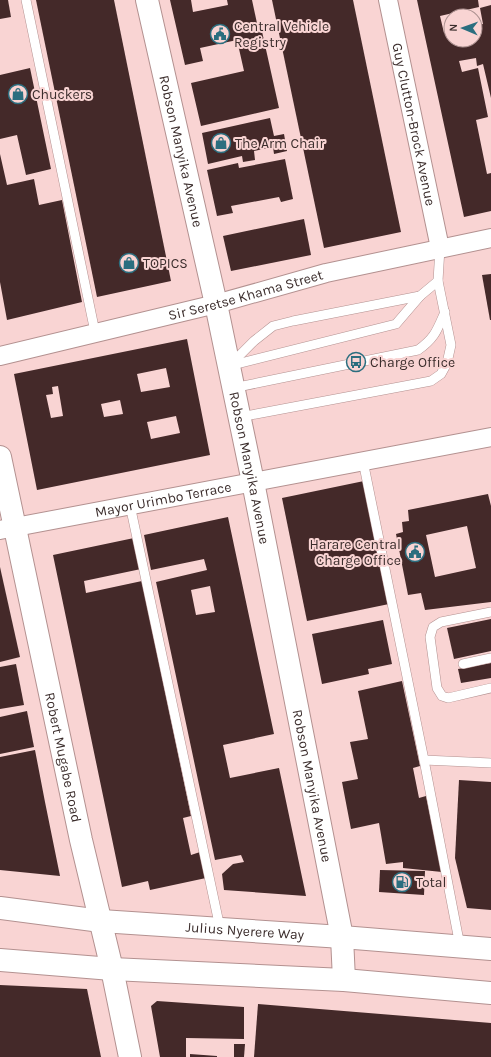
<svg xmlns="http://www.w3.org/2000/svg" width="491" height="1057" font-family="Karla,sans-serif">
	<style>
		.building { fill: #442929; fill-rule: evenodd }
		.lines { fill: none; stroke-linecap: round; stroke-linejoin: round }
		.service-casing { stroke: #b39190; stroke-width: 10 }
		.minor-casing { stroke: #b39190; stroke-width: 20 }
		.secondary-casing { stroke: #b39190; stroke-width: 24 }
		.primary-casing { stroke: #b39190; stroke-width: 24 }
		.service { stroke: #fff; stroke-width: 9 }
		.minor { stroke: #fff; stroke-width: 18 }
		.secondary { stroke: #fff; stroke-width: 22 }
		.primary { stroke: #fff; stroke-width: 22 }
		.labels { text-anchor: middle; stroke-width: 4; stroke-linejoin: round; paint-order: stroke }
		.poi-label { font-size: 14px; fill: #3c2e2d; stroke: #f9d4d3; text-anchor: start }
		.street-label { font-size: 14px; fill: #3c2e2d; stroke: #f9d4d3 }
	</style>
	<rect width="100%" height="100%" fill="#f9d4d3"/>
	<!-- building -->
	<g class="building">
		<polygon points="0,0 8,0 11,17 0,19"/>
		<polygon points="36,0 114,0 171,281 97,297"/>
		<polygon points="170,0 191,0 193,12 228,5 227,0 252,0 258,28 261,27 279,108 201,126 191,83 244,71 237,40 200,48 203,61 185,65"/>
		<polygon points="272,0 353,0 401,232 324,248"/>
		<polygon points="417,0 478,0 479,7 440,16 444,33 451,31 451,40 475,40 475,26 483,24 480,8 491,5 491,98 483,64 477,66 476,58 459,61 462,72 478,68 488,117 476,120 487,174 491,173 491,211 464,217"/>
		<polygon points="30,68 51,169 26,175 17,135 0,139 0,75"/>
		<polygon points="270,118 274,136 284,134 287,151 274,154 273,147 254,151 255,160 243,162 242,156 208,164 202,133"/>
		<polygon points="0,154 7,185 34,179 39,205 62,200 82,302 7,320 0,282"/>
		<polygon points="285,159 293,199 281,202 279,197 231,206 233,213 217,216 207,170 238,163 239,168"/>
		<polygon points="304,219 311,255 231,271 223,236"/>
		<polygon points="491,274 491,320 490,320 482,275"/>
		<path d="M187,339L210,455L37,490L14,374ZM166,368L170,387L141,392L137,374ZM58,386L63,416L51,418L46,395L53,394L52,387ZM120,400L123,414L104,417L101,404ZM176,416L180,433L151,439L147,422Z"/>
		<polygon points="364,481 389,604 307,621 282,498"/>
		<path d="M488,494L491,506V602L425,610L421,593L408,595L396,534L403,532L402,522L409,521L408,510ZM467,526L476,568L435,577L426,535Z"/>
		<path d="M228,517L274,734L223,745L230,778L279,768L306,896L224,890L222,874L233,864L244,862L241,855L215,860L156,582L207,570L204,559L151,570L144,535ZM210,586L215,612L196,615L191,590Z"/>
		<polygon points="134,538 141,569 84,581 86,593 142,581 191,816 183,818 191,855 200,852 206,878 150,890 148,881 122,887 53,555"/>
		<polygon points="0,567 20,657 0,662"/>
		<polygon points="491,619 491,651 454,659 447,628"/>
		<polygon points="383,620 392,664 368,669 369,674 322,684 312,634"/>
		<polygon points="491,663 491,678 461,683 458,669"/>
		<polygon points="16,664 24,705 0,709 0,667"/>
		<polygon points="402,681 420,766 413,768 419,798 426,796 442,872 403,868 403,862 386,864 379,823 351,829 342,782 358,779 350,742 368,739 358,691"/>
		<polygon points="27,711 34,747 0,754 0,717"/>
		<polygon points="35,750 45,802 60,876 0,870 0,757"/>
		<polygon points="459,780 491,782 491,910 467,908 455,858"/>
		<polygon points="380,870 425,871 424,895 379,892"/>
		<polygon points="0,985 87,989 101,1057 0,1057"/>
		<polygon points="157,1001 244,1007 244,1039 186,1038 186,1057 160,1057 151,1006"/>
		<polygon points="258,1004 491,1023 491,1057 254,1057"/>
		<polygon points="234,1044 245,1044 244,1057 234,1057"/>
		<polygon points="190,1054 217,1056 217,1057 190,1057"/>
	</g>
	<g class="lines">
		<!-- service casing -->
		<g class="service-casing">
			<g id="service">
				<polyline points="26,0 95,332"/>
				<polyline points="230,365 254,341 273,326 293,321 420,296 438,281"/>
				<polyline points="229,366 396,324 420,296"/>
				<path d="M233,388L418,350C435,338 437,330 445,312"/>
				<polyline points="240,417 431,381 441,374 447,363 451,345 438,281 440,248"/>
				<polyline points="363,461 424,760 460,946"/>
				<polyline points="130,505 220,928"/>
				<polyline points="491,612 441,622 433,627 430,637 437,688 442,696 448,698 491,688"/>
				<polyline points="463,664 491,658"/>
				<polyline points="424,760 491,763"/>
			</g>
		</g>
		<!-- minor casing -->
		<g class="minor-casing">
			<g id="minor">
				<path id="s1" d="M388,0L440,248"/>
				<path id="s2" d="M0,356L216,304L326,273L491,238"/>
				<path id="s3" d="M0,530L491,437"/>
			</g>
		</g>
		<!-- secondary casing -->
		<g class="secondary-casing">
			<g id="secondary">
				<path id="s4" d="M147,0L216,304L253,482L342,937L344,980"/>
				<path id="s5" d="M0,457L81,840L112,969L130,1057"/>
			</g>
		</g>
		<!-- primary casing -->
		<g class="primary-casing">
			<g id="primary">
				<path id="s6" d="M0,908L101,921L342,937L491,949"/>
				<polyline points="0,960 112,969 344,980 491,993"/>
			</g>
		</g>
		<!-- service -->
		<use href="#service" class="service"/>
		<!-- minor -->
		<use href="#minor" class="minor"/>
		<!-- secondary -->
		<use href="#secondary" class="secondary"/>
		<!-- primary -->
		<use href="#primary" class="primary"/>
	</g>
	<!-- icons -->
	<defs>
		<g id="civic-ring" transform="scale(1)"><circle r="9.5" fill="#f9d4d3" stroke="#2b6e7f" stroke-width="1.5"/><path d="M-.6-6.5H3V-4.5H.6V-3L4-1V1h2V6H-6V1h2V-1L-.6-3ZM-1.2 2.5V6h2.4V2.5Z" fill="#2b6e7f"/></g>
		<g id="shop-ring" transform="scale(1)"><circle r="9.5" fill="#f9d4d3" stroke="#2b6e7f" stroke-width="1.5"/><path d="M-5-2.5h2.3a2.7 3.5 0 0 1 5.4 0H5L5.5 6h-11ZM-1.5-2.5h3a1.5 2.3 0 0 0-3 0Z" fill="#2b6e7f"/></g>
		<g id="bus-ring" transform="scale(1)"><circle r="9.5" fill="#f9d4d3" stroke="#2b6e7f" stroke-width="1.5"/><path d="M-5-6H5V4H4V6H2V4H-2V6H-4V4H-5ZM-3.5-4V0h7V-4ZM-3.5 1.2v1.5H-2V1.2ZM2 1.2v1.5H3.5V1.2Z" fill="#2b6e7f"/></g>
		<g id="fuel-ring" transform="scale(1)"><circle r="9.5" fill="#f9d4d3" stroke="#2b6e7f" stroke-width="1.5"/><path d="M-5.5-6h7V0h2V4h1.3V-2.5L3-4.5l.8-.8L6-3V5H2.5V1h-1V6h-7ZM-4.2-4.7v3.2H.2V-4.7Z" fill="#2b6e7f"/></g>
	</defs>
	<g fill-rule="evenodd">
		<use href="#civic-ring" x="220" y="34"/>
		<use href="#shop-ring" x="18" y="94"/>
		<use href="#shop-ring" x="221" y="143"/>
		<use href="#shop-ring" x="129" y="263"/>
		<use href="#bus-ring" x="356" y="362"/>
		<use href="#civic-ring" x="415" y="552"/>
		<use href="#fuel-ring" x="402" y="882"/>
	</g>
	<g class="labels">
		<!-- poi labels -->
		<g class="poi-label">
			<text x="234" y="31">Central Vehicle<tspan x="234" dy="16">Registry</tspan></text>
			<text x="32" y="99">Chuckers</text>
			<text x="235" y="148">The Arm Chair</text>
			<text x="143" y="268">TOPICS</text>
			<text x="370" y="367">Charge Office</text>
			<text x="401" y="549" text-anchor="end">Harare Central<tspan x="401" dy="16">Charge Office</tspan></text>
			<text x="416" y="887">Total</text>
		</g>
		<!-- street labels -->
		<g class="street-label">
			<text dy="5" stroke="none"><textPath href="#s1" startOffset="127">Guy Clutton-Brock Avenue</textPath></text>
			<text dy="5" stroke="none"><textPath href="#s4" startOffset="155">Robson Manyika Avenue</textPath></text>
			<text dy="5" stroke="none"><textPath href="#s2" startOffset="253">Sir Seretse Khama Street</textPath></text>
			<text dy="5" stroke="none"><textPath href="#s4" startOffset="479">Robson Manyika Avenue</textPath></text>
			<text dy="5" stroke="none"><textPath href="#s3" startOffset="166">Mayor Urimbo Terrace</textPath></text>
			<text dy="5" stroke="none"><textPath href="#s5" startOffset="307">Robert Mugabe Road</textPath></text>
			<text dy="5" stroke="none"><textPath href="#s4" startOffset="803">Robson Manyika Avenue</textPath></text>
			<text dy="5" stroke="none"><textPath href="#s6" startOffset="246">Julius Nyerere Way</textPath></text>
		</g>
	</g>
	<!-- north arrow -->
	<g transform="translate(463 28) rotate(272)"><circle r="19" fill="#f9d4d3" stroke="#ad9291"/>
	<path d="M0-3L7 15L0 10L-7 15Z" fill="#2b6e7f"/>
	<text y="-6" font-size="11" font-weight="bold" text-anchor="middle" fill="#3c2e2d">N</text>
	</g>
</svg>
